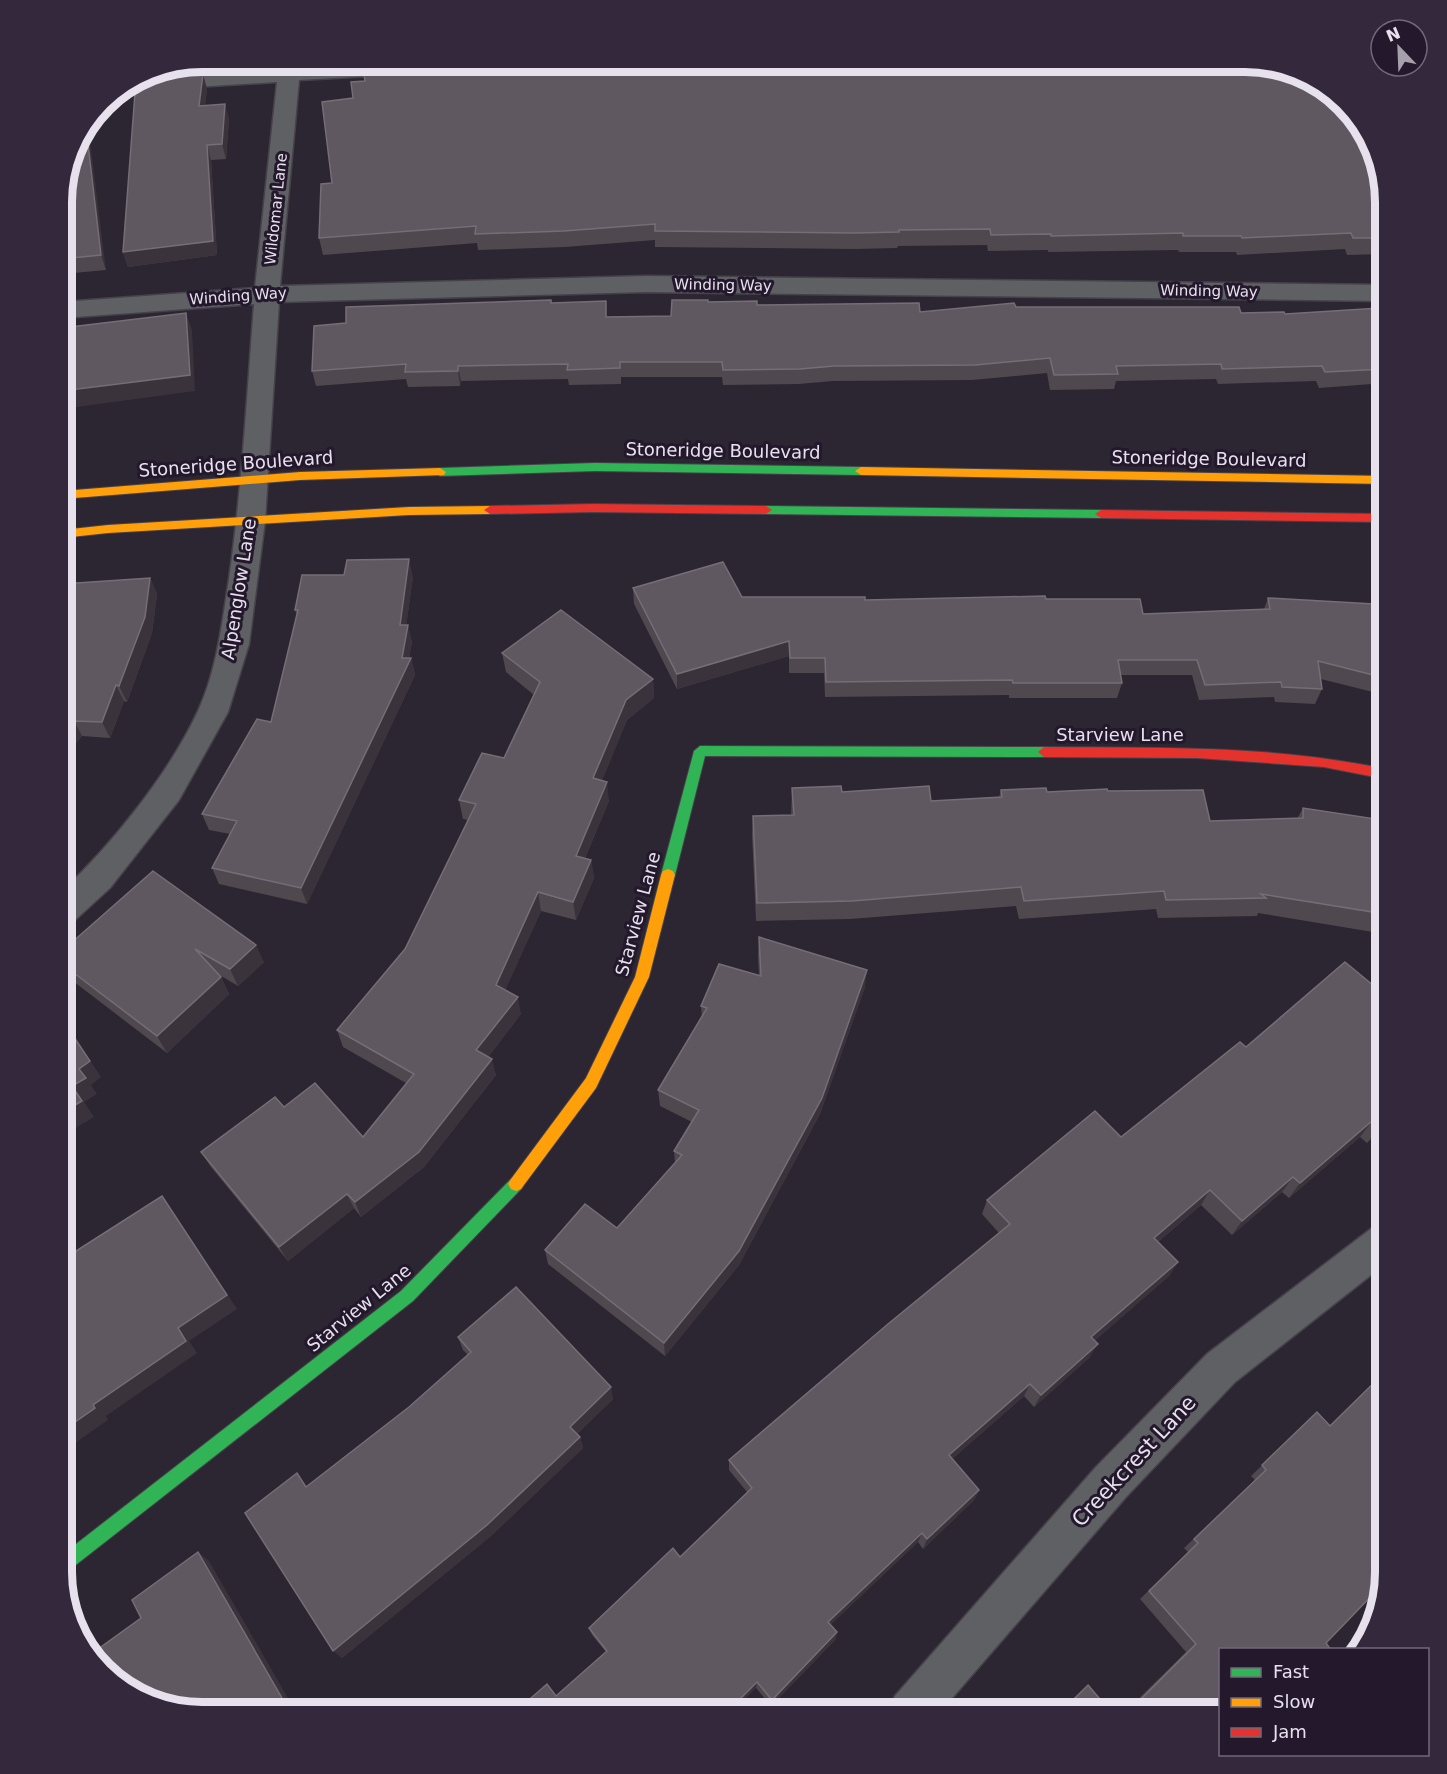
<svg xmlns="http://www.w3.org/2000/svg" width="1447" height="1774" font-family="'DejaVu Sans',sans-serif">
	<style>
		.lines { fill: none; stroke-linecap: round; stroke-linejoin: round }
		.street-casing { stroke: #46414b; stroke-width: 3 }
		.fast-casing { stroke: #46414b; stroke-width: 2 }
		.slow-casing { stroke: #46414b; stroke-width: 2 }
		.jam-casing { stroke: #46414b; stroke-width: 2 }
		.street { fill: #5f6064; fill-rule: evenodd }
		.fast { fill: #30b455; fill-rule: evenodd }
		.slow { fill: #ff9f0a; fill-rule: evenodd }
		.jam { fill: #e5322d; fill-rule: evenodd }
		.wall { fill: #4f484f }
		.shaded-wall { fill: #3a333c }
		.building { fill: #605860; stroke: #756e76; stroke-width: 1.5 }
		.labels { text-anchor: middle; stroke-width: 6; stroke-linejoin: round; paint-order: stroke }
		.far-street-label { font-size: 15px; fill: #e7e1ee; stroke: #23182c }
		.street-label { font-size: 18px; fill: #e7e1ee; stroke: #23182c }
		.near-street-label { font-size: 21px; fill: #e7e1ee; stroke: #23182c }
		.rim { fill: none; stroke: #e7e1ee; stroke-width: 8 }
	</style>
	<rect width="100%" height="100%" fill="#2c2632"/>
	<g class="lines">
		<!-- street casing -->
		<g class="street-casing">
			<g id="street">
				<path d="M277,62H299V67L395,62H507L504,67L496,69L299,80L280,286L646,276L1385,285V301L646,292L279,302L265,521L249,644L228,712L179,800L110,888L74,921L62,925V891C111,846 170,772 198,711C217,670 222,623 229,579C242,488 247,395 254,304L62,318V302L255,288L277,82L130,91L122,89L141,77L278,69Z"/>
				<polygon points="1385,1223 1385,1264 1235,1382 1126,1497 940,1712 889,1712 895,1696 1096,1467 1207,1354 1372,1228"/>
			</g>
		</g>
		<!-- fast casing -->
		<g class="fast-casing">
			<g id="fast">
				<polygon points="595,463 861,467 867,471 861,475 595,471 440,476 434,472 440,468"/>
				<polygon points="766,506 1101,510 1107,514 1101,518 766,514 760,510"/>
				<polygon points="700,746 1044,747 1050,752 1044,757 705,756 675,875 673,879 663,879 661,875 694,751"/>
				<polygon points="516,1177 521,1179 524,1184 521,1189 413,1301 68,1571 62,1574 62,1555 401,1291 511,1179"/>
			</g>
		</g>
		<!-- slow casing -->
		<g class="slow-casing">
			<g id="slow">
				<polygon points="861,467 1385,476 1385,484 861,475 855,471"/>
				<polygon points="440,468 446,472 444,475 300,480 62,499 62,491 300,472"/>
				<polygon points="490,506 496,510 490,514 409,515 108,533 62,538 62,530 108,525 409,507"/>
				<polygon points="668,869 673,871 675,875 649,977 596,1088 521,1189 516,1191 511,1189 508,1184 511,1179 586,1078 635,977 661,875 663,871"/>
			</g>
		</g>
		<!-- jam casing -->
		<g class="jam-casing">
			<g id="jam">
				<polygon points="593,504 766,506 772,510 766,514 593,512 490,514 484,510 490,506"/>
				<polygon points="1101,510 1385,514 1385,522 1101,518 1095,514"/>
				<path d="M1044,747C1158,748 1273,745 1385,769V779L1324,767L1197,758L1044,757L1038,752Z"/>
			</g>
		</g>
		<!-- street -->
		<use href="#street" class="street"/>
		<!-- fast -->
		<use href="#fast" class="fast"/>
		<!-- slow -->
		<use href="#slow" class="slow"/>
		<!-- jam -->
		<use href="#jam" class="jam"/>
	</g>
	<!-- wall -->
	<g class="wall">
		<polygon points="202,62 210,62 209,71 145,75 149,72"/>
		<polygon points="678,62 1173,62 1385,202 1385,254 1347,255 1345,249 1237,255 1236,252 1179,252 1178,250 1048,252 1048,250 988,251 987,245 898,246 897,248 855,249 655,247 655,240 565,247 478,250 477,243 323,255 319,238 332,183 353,98 365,81 680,66"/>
		<polygon points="1214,62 1254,62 1259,63"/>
		<polygon points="207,89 205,105 229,118 226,159 211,160 217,255 128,267 123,252"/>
		<polygon points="76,140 106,270 62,274 62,193"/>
		<polygon points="708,302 920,312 1016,307 1285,314 1385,312 1385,383 1319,388 1316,381 1218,384 1216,379 1116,381 1114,389 1050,390 1047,373 972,380 833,381 799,384 723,385 722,377 621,377 621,384 569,385 568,379 461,381 460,386 408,387 406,379 316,386 312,371 346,323 552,303 607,317 671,316"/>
		<polygon points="413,577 406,625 412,642 409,658 411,658 415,675 307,904 219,884 212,868 230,834 209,830 202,814 271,722 297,615 295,610"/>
		<polygon points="150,578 157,594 152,633 127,702 124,701 110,738 82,736 62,759 62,584"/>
		<polygon points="633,588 742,597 865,600 1046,599 1143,614 1264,609 1268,598 1385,607 1385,695 1321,679 1322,689 1315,704 1275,702 1274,697 1199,700 1192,675 1120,675 1122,683 1117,698 1009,698 1009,695 825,697 824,673 789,673 789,656 677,689 634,604"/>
		<polygon points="502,653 653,679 654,698 627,720 602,780 609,801 585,858 591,860 594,878 576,920 541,911 505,990 521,1014 488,1057 496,1075 424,1167 361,1217 354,1208 288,1261 211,1167 201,1152 284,1107 363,1137 406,1083 343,1047 337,1030 405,949 468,820 463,819 459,800 504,758 534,695 506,672"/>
		<polygon points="792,788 931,801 999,797 1001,790 1047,792 1108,791 1210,821 1297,819 1303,808 1371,818 1375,812 1385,814 1385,934 1258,913 1257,916 1158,918 1156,909 1019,919 1016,906 850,919 756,921 752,835 753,816 791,815"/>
		<polygon points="153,871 264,962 238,986 218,974 221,977 229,994 167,1053 65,975 62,970 62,951"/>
		<polygon points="759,937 865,987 820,1114 739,1265 665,1356 548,1264 545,1250 617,1228 675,1163 674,1151 692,1122 660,1106 658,1090 702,1018 701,1006 759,976 758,955"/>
		<polygon points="1246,1047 1385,1127 1367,1143 1360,1137 1289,1198 1282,1192 1232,1235 1201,1205 1158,1242 1178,1262 1169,1276 1094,1341 1090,1357 1034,1407 1024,1396 952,1459 979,1490 974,1500 923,1549 918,1542 830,1625 837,1632 835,1640 771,1706 756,1688 556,1696 606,1652 592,1635 589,1628 680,1557 747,1492 729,1470 729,1460 999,1233 982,1214 987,1200 1121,1137"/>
		<polygon points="458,1337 613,1399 577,1434 580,1437 583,1448 492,1535 342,1658 307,1486 409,1407 468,1355 463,1350"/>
		<polygon points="1385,1371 1385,1572 1377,1608 1369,1599 1326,1643 1221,1712 1125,1712 1186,1652 1140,1599 1188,1552 1184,1548 1255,1480 1251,1476 1317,1412 1330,1425"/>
		<polygon points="1088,1685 1111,1712 1059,1712 1080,1692"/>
	</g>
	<!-- shaded-wall -->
	<g class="shaded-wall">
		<polygon points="206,62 210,62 209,71"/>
		<polygon points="544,62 546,62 546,88 544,72"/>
		<polygon points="203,74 207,89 203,120 199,106"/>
		<polygon points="225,104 229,118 226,159 222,144"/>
		<polygon points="88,124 106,270 101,255 86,127"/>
		<polygon points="207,145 211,160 217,255 128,267 123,252"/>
		<polygon points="186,313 192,330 195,391 62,409 62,391"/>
		<polygon points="458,366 461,381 460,386 458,371"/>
		<polygon points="409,559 413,577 404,642 400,625"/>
		<polygon points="150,578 157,594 152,633 127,702 119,686"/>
		<polygon points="408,625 412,642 408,663 411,658 415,675 307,904 301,888 402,658"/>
		<polygon points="789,641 789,656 677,689 677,674"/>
		<polygon points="653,679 654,698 627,720 595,798 593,778 626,700"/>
		<polygon points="116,685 124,701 110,738 102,722"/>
		<polygon points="74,721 82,736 62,759 62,734"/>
		<polygon points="62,777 65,784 62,796"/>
		<polygon points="607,782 609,801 578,874 576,856"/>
		<polygon points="591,860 594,878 576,920 573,902"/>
		<polygon points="538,892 541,911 500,1002 496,985"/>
		<polygon points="256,945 264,962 238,986 230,969"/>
		<polygon points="867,970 865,987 820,1114 739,1265 665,1356 664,1343"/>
		<polygon points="221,977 229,994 167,1053 157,1036"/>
		<polygon points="518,997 521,1014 480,1067 476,1050"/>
		<polygon points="62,1018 101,1077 91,1085 97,1094 84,1102 94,1117 62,1136 62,1113 79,1069"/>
		<polygon points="492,1059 496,1075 424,1167 361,1217 355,1202"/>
		<polygon points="1372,1121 1360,1137 1289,1198 1300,1183"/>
		<polygon points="1385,1122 1385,1127 1367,1143 1379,1128"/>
		<polygon points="1293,1177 1282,1192 1232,1235 1242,1221"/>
		<polygon points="1210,1190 1201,1205 1146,1252 1154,1238"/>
		<polygon points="347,1194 354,1208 288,1261 279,1247"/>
		<polygon points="162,1196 237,1309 189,1341 197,1353 106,1416 108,1420 62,1452 62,1431 93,1405 178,1328"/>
		<polygon points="1178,1262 1169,1276 1084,1350 1091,1337"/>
		<polygon points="1098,1344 1090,1357 1034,1407 1041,1395"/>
		<polygon points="1030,1384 1024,1396 944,1466 949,1455"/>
		<polygon points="611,1387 613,1399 573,1438 570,1427"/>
		<polygon points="580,1437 583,1448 492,1535 342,1658 333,1651"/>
		<polygon points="979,1490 974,1500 923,1549 927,1539"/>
		<polygon points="922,1533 918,1542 826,1629 828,1622"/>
		<polygon points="198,1552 209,1561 296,1712 289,1712"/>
		<polygon points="837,1632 835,1640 771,1706 772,1700"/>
		<polygon points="757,1682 756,1688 732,1712 727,1712"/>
	</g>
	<!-- building -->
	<g class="building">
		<polygon points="362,62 544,62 544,72 684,66 683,62 1173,62 1267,66 1315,80 1362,124 1385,202 1385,238 1353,238 1351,233 1242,238 1241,236 1183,236 1183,233 1051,236 1051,234 991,235 990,229 899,230 899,232 856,233 655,231 655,224 564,231 475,234 476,226 319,238 321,184 332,183 322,102 353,98 351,82 365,81"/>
		<polygon points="203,74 199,106 225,104 222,144 207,145 213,241 123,252 136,80 139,78"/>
		<polygon points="86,127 101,255 62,259 62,193 76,140"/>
		<polygon points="551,300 551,303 606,301 606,317 671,316 672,300 708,300 708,302 757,301 757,305 919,303 920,312 1014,303 1016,307 1239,307 1241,313 1284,312 1285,314 1380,308 1382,312 1385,312 1385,369 1325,372 1322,366 1222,369 1221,364 1116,366 1118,374 1054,375 1050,358 975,365 834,366 800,369 723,370 722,362 620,362 620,368 567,370 568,364 458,366 458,371 405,372 406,364 312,371 314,326 346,323 346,307"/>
		<polygon points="186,313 190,375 62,391 62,328"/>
		<polygon points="409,559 400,625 408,625 402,658 411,658 301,888 212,868 237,821 202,814 257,719 271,722 298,610 295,610 302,575 344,575 347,560"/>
		<polygon points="723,562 742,597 865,597 865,600 1045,596 1046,599 1140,599 1143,614 1270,609 1268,598 1374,604 1385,607 1385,678 1318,661 1322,689 1282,687 1281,682 1205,685 1197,660 1118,660 1122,683 1013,683 1012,680 826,682 825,658 790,658 789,641 677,674 633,588"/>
		<polygon points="150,578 145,617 119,686 116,685 102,722 74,721 62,734 62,584"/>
		<polygon points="561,610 653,679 626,700 593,778 607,782 576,856 591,860 573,902 538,892 496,985 518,997 476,1050 492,1059 419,1152 355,1202 347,1194 279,1247 201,1152 275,1097 284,1107 315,1083 363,1137 414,1074 337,1030 405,949 476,804 459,800 482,753 504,758 540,682 502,653"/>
		<polygon points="841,786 842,792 929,786 931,801 1002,797 1001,790 1046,788 1047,792 1107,789 1108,791 1203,790 1210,821 1303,818 1303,808 1375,819 1375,812 1385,814 1385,914 1261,894 1266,898 1166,900 1164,891 1024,901 1021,887 852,901 757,903 753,816 794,815 792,788"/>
		<polygon points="153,871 256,945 230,969 195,949 221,977 157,1036 62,964 62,951"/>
		<polygon points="759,937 867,970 822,1098 739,1251 664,1343 545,1250 585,1204 617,1228 682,1155 674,1151 699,1110 658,1090 707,1008 701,1006 719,964 761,976"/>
		<polygon points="1345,962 1385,995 1385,1122 1379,1128 1372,1121 1300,1183 1293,1177 1242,1221 1210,1190 1154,1238 1178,1262 1091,1337 1098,1344 1041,1395 1030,1384 949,1455 979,1490 927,1539 922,1533 828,1622 837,1632 772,1700 757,1682 727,1712 515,1712 547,1684 556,1696 607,1651 589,1628 673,1548 680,1557 752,1488 729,1460 888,1324 1010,1224 987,1200 1095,1111 1121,1137 1240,1042 1246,1047"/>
		<polygon points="62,1019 90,1061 79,1069 86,1078 72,1086 82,1101 62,1113"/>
		<polygon points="162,1196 227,1295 178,1328 186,1341 93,1405 95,1408 62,1431 62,1260"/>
		<polygon points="516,1287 611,1387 570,1427 580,1437 487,1525 333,1651 245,1513 297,1473 306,1487 409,1407 471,1352 458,1337"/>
		<polygon points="1385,1372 1385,1572 1381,1589 1380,1587 1326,1643 1331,1650 1221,1650 1221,1712 1128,1712 1196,1644 1149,1591 1198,1543 1194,1539 1266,1470 1262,1465 1317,1412 1330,1426"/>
		<polygon points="198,1552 290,1712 202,1712 132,1694 101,1665 94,1652 141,1618 132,1600"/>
		<polygon points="1088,1685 1111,1712 1061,1712"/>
	</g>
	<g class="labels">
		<!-- far-street labels -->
		<g class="far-street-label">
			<text transform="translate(276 209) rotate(-84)" y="5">Wildomar Lane</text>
			<text transform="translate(723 285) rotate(1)" y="5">Winding Way</text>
			<text transform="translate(1209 291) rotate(1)" y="5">Winding Way</text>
			<text transform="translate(238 296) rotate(-4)" y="5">Winding Way</text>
		</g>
		<!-- street labels -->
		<g class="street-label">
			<text transform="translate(723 451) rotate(1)" y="6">Stoneridge Boulevard</text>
			<text transform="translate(1209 459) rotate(1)" y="6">Stoneridge Boulevard</text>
			<text transform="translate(236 464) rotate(-4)" y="6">Stoneridge Boulevard</text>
			<text transform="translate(239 589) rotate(-81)" y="6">Alpenglow Lane</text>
			<text x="1120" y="741">Starview Lane</text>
			<text transform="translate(638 914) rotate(-75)" y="6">Starview Lane</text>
			<text transform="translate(359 1308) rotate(-39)" y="6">Starview Lane</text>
		</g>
		<!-- near-street labels -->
		<g class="near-street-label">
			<text transform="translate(1134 1461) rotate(-47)" y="7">Creekcrest Lane</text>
		</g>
	</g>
	<!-- crop -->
	<path d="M0 0H1447V1774H0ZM202 72H1245A130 130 0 0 1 1375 202V1572A130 130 0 0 1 1245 1702H202A130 130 0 0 1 72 1572V202A130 130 0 0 1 202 72Z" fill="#33283c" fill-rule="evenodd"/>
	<path class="rim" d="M202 72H1245A130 130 0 0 1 1375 202V1572A130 130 0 0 1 1245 1702H202A130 130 0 0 1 72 1572V202A130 130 0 0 1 202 72Z"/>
	<!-- legend -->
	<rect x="1219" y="1648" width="210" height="108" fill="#23182c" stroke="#71687a" stroke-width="1.5"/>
	<rect x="1231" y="1668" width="30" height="9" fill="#30b455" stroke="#71687a" stroke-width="1.5"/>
	<text x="1273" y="1678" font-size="18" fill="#e7e1ee">Fast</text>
	<rect x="1231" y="1698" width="30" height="9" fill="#ff9f0a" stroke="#71687a" stroke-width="1.5"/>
	<text x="1273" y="1708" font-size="18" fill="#e7e1ee">Slow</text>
	<rect x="1231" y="1728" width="30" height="9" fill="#e5322d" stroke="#71687a" stroke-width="1.5"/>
	<text x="1273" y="1738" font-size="18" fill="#e7e1ee">Jam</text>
	<!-- north arrow -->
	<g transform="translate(1399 48) rotate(337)"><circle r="28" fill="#23182c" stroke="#71687a" stroke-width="1.5"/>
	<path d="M0-4.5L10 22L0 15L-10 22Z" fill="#a6a0ac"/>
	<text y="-9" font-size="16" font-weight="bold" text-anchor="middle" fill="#e7e1ee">N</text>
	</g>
</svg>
